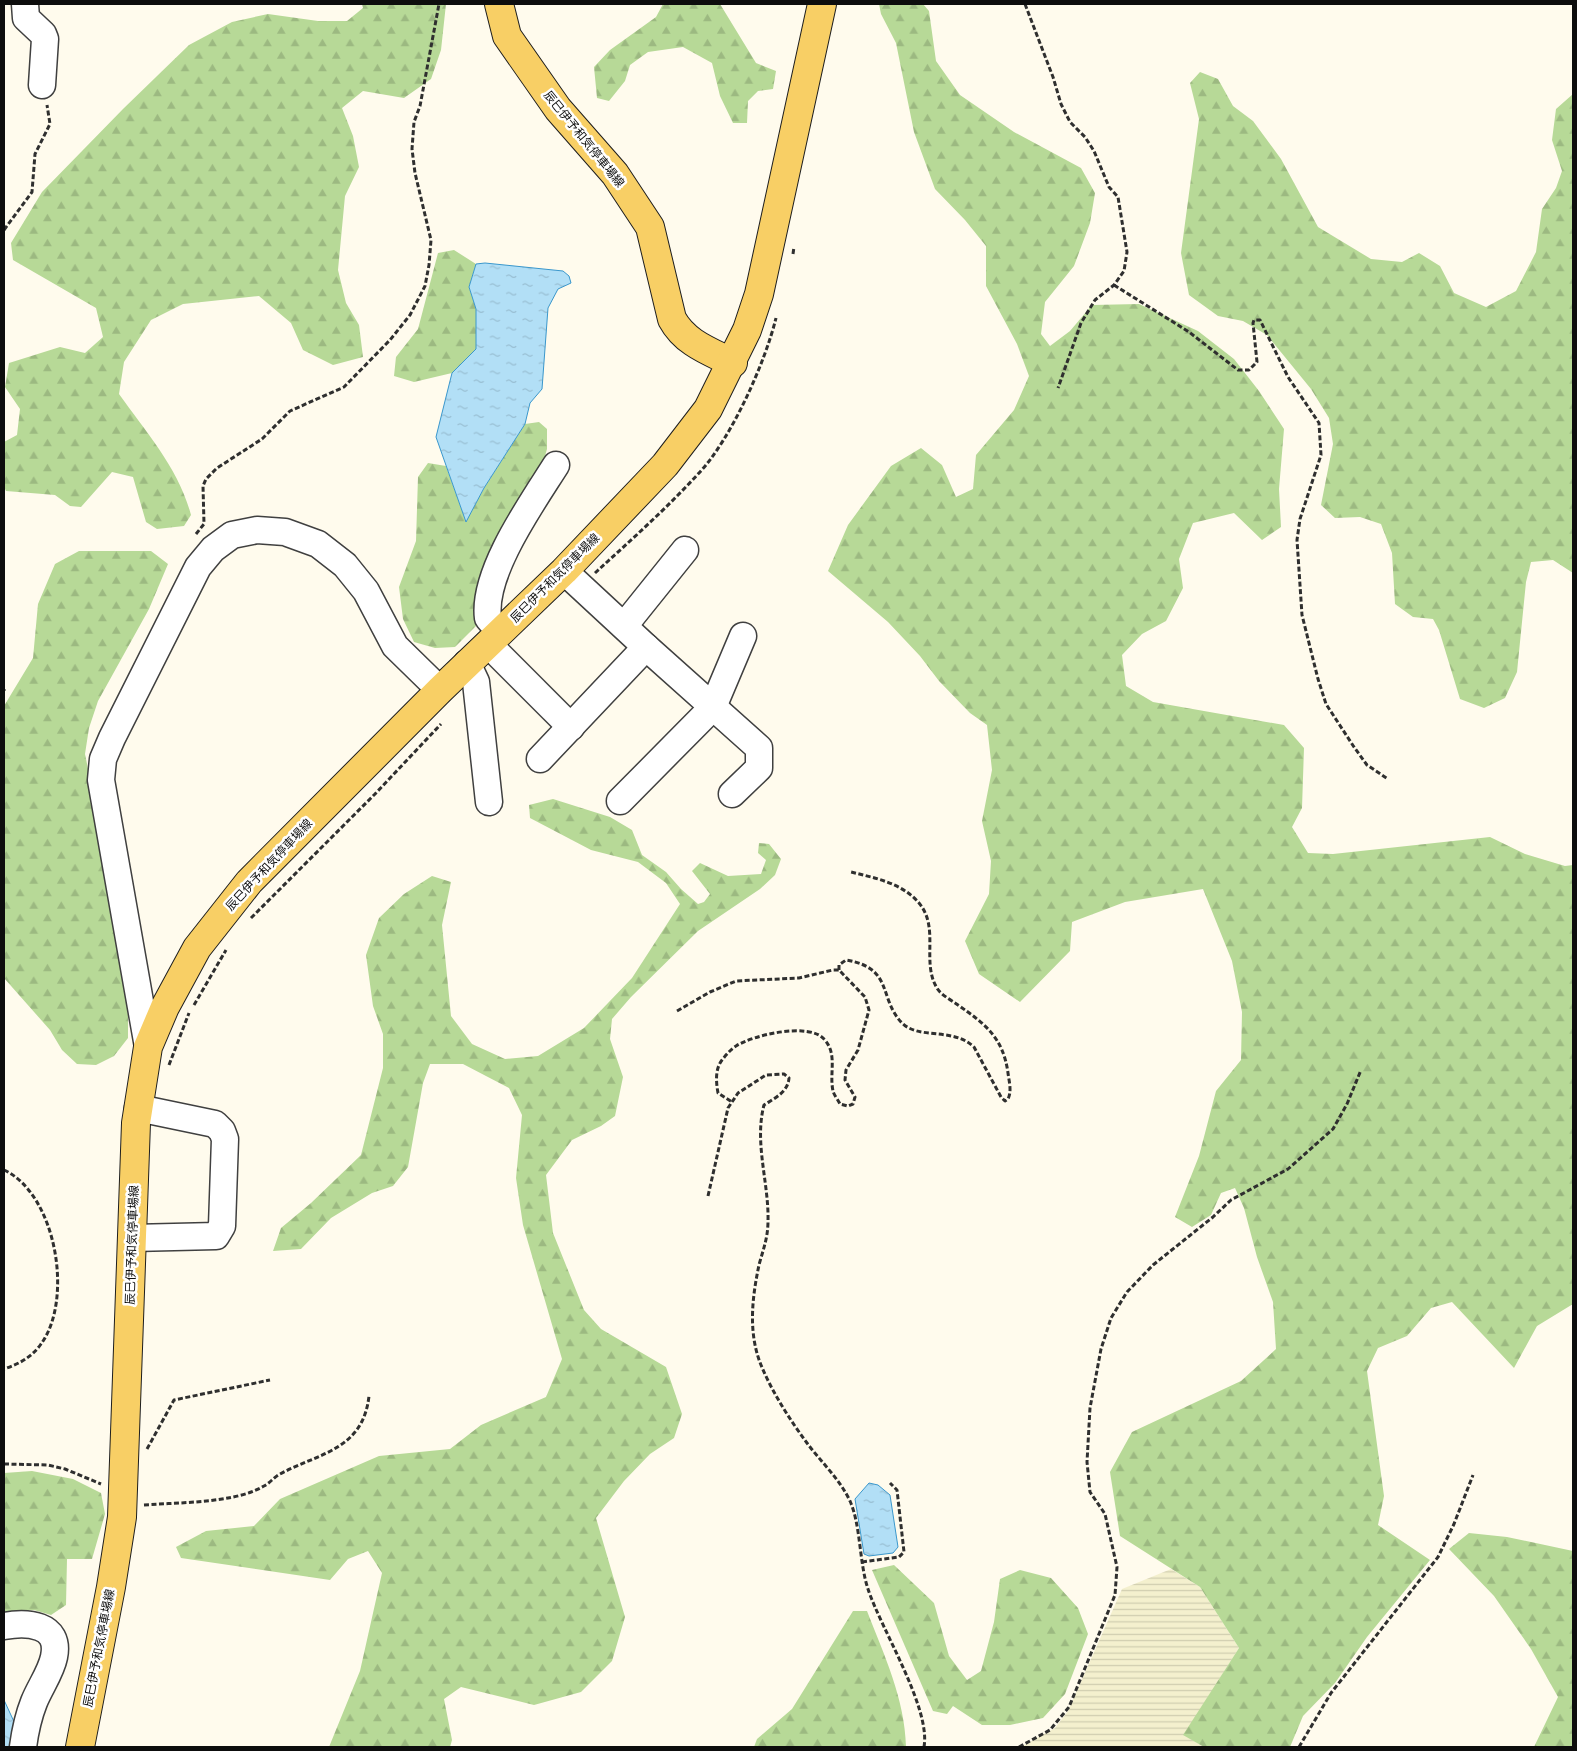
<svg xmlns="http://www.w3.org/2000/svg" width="1577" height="1751" font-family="'Crimson Pro','Noto Sans JP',serif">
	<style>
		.farmland { fill: url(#farmland-rules) }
		.forest { fill: url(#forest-firs) }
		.water { fill: url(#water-ripples); stroke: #3a97cc }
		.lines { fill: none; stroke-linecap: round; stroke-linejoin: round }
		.minor-casing { stroke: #404040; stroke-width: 29 }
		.major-casing { stroke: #1e1e1e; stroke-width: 30 }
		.path { stroke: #2f2f2f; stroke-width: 3; stroke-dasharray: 5 2.5; stroke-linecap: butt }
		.minor { stroke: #fff; stroke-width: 26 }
		.major { stroke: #f8cf65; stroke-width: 28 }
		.labels { text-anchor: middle; stroke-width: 5; stroke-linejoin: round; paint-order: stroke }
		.street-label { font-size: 12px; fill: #0d0d0d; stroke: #fff }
	</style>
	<defs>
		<pattern id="farmland-rules" width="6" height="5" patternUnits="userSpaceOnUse" patternTransform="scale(1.25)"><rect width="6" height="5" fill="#f4f0ce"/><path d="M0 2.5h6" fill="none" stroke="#d0cdb0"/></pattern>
		<pattern id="forest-firs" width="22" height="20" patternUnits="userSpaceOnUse" patternTransform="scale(1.25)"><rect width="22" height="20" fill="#b7d997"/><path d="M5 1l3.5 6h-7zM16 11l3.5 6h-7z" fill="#9cb981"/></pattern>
		<pattern id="water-ripples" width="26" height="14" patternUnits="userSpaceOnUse" patternTransform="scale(1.25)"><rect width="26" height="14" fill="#b2dff6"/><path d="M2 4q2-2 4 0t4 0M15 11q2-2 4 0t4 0" fill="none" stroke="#98bed2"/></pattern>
	</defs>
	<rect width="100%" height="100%" fill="#fffbed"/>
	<!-- farmland -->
	<polygon class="farmland" points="1171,1569 1200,1587 1239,1648 1184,1735 1204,1747 1021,1747 1055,1728 1068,1711 1122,1589"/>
	<!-- forest -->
	<g class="forest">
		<path d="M362,4H446L441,50L431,79L404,98L363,91L342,108L353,136L359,167L345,196L338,270L346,303L359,325L363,357L333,365L303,350L291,323L259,296L183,304L151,320L124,362L119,394C146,432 179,469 191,515L184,526L157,529L146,522L133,477L112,472L81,507L70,506L55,495L6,491L4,487V442L17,435L20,409L5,387L9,363L60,347L85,353L103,337L96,308L13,260L11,243L42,192L123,109L189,45L232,22L268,14L318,21H347L363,8Z"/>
		<polygon points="663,4 720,4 756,63 776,71 773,89 758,91 748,101 747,123 733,123 720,96 712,63 683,47 648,52 630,65 625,81 609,101 597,98 594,67 610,50 656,17"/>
		<polygon points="879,4 923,4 929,11 936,61 960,95 1014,132 1081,168 1095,193 1090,223 1074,266 1045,302 1041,334 1050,346 1070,331 1092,305 1139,304 1198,331 1234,359 1259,391 1284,429 1279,489 1281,527 1262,540 1234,513 1193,523 1179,559 1183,588 1166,621 1142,634 1122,655 1126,686 1153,702 1284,725 1304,748 1302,808 1292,827 1308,853 1333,854 1490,837 1525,854 1565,866 1573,865 1573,1304 1537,1326 1514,1368 1452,1302 1431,1308 1407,1336 1378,1348 1367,1371 1384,1496 1378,1525 1430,1560 1367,1637 1335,1683 1303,1716 1290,1747 1204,1747 1183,1735 1239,1648 1200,1587 1120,1536 1110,1472 1132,1432 1241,1381 1276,1349 1273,1302 1257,1257 1244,1208 1235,1188 1221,1193 1211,1215 1192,1227 1175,1217 1199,1156 1216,1091 1241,1060 1242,1012 1232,961 1203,889 1125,902 1072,922 1070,951 1020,1002 979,974 965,941 989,894 991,861 982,821 992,770 987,725 970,713 939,681 920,656 888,622 828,571 848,525 891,466 921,448 942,465 956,497 973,489 976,455 1014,410 1029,376 1017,344 986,286 986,246 965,220 935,189 914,132 896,43 881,14"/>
		<polygon points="1200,72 1218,79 1233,106 1253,121 1281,159 1318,227 1371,259 1402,262 1419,253 1440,266 1454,293 1486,307 1516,291 1536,252 1542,209 1556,188 1562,171 1552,140 1556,109 1573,94 1573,573 1553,560 1531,562 1526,582 1517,672 1505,698 1484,708 1460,699 1439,630 1433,619 1413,617 1395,604 1392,553 1381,524 1360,517 1335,518 1321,505 1333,444 1329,418 1311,389 1267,335 1243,321 1218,316 1189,295 1181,253 1199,119 1190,83"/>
		<polygon points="454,250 476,264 469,287 476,309 477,349 452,373 414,382 394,376 396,357 418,329 438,253"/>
		<polygon points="539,422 547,429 547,449 541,470 480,622 455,647 435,648 414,642 403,619 399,587 416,541 418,477 428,463 446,466 466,521 484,488 525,424"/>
		<polygon points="79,551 151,551 168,564 149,609 98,701 89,728 85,754 118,917 128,1015 128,1038 114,1056 96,1065 77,1064 62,1050 50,1030 4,978 4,706 33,658 38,604 55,564"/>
		<polygon points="553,799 610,817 632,830 642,855 666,872 681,889 698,904 704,902 710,894 692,871 700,863 728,876 761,874 766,860 758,853 759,843 769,844 781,859 775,875 760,889 698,931 631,997 612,1019 610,1039 623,1077 615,1116 601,1126 572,1140 546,1175 553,1233 584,1310 601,1329 666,1367 682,1414 674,1438 650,1454 624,1481 596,1518 625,1617 612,1661 581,1692 534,1705 461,1687 444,1699 452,1740 450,1747 329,1747 360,1671 382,1573 368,1551 348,1559 330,1580 181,1558 176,1547 206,1531 254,1526 280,1499 379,1456 450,1449 481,1425 546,1397 562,1359 523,1225 516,1178 522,1115 509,1088 463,1064 430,1064 423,1083 408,1167 393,1186 372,1193 331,1218 301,1249 273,1251 281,1228 311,1203 361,1155 383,1068 383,1034 373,1006 366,955 379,918 404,894 432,876 451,882 442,925 451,1016 472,1044 505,1059 538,1056 584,1028 632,978 680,904 666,883 638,862 591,850 530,818 529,805"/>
		<polygon points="32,1471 73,1479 101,1493 105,1514 92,1559 67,1559 66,1605 51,1615 34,1610 4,1613 4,1473"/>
		<polygon points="1469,1533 1507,1537 1573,1551 1573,1747 1534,1747 1558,1697 1531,1649 1494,1596 1449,1549"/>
		<polygon points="894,1565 934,1603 949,1656 967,1680 981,1671 994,1622 1000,1579 1020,1570 1051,1578 1078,1608 1088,1634 1065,1694 1043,1718 1010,1725 982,1725 953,1706 947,1714 933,1711 872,1570"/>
		<path d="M853,1611H867C884,1655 905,1699 906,1747H754L757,1739L792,1709Z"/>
	</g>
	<!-- water -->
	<g class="water">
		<polygon points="485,263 563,271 569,276 571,283 558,289 548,308 542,389 530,403 525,424 484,488 466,522 436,437 452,373 476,349 476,309 469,287 476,264"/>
		<polygon points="869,1483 878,1485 890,1495 898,1547 893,1553 869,1556 864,1554 855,1499"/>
		<polygon points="4,1700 16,1726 14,1747 4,1747"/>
	</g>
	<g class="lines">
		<!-- minor casing -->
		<g class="minor-casing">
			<g id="minor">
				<polyline points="25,4 26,18 43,34 45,39 42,85"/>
				<polyline points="564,571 646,647 759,748 759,768 732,794"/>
				<polyline points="624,626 685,550"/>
				<path d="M500,632L488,618C482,573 532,503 556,465"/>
				<polyline points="488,644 571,727"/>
				<polyline points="467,663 476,682 489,802"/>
				<polyline points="540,759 646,647"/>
				<polyline points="620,801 713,707 743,636"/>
				<polyline points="148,1047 101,780 103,759 112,738 198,567 213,549 232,535 257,530 285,532 318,544 345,565 366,591 395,646 440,690"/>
				<polyline points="132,1238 216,1236 222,1226 225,1139 222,1131 215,1124 138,1108"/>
				<path d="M4,1626C26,1622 61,1623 54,1657C51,1672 40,1687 34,1702C28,1717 25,1732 23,1747"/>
			</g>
		</g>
		<!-- major casing -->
		<g class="major-casing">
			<g id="major">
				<path d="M499,4L507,36L558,109L615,174L650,227L672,319C685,343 709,351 733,363"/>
				<polyline points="80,1747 111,1587 122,1517 136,1123 148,1047 165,1007 197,948 249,882 440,690 564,571 665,465 708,409 747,330 759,294 822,4"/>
			</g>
		</g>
		<!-- path -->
		<g class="path">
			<polyline points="1025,4 1053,77 1061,104 1070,122 1085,137 1094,151 1109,187 1118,197 1127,252 1124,271 1114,285 1095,300 1081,323 1058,388"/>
			<polyline points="4,230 32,192 35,154 50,124 47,105"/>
			<polyline points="793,254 794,247"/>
			<polyline points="1114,285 1189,332 1238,370 1249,370 1257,362 1253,323 1254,320 1260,320 1288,377 1319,423 1321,455 1300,519 1297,540 1302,615 1318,679 1326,704 1354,747 1367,765 1388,779"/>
			<polyline points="196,534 204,524 203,486 206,479 217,468 262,439 290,411 344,387 390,340 410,315 425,286 429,265 431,240 415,173 412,149 414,122 420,106 439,4"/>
			<path d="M595,573C630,541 667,508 699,473C731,439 765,363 776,318"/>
			<polyline points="4,690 5,691"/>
			<polyline points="251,918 375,794 441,724"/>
			<path d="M839,970V965L846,960C894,968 878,998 902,1023C919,1040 953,1027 974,1047L1001,1097L1005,1101L1008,1099C1012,1091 1009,1081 1008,1073C1003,1037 985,1024 958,1005C951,1000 941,995 937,988C921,962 940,928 919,903C902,883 875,878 851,872"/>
			<polyline points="194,1005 226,950"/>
			<path d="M677,1011L710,992L736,981L799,978L833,970H839L865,997L869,1010L858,1050L846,1070L845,1080L855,1097L853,1104L848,1106L840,1104C838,1100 834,1095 833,1091C829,1073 838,1054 824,1039C809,1022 753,1035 736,1046C731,1049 726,1055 722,1060C715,1069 716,1082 718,1093L732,1102"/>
			<polyline points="169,1065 189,1013"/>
			<path d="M4,1170C56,1194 74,1299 41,1344C32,1357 19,1364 4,1369"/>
			<path d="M708,1196L728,1108L738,1093L766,1075L784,1074L789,1078C788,1092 775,1098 764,1105C754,1143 769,1183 768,1221C768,1238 763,1250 759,1265C752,1298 748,1333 761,1365C772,1392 790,1420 807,1443C821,1462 839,1478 850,1501C861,1526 859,1562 868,1589C881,1629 931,1708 924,1747"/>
			<polyline points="147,1449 174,1400 270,1380"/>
			<polyline points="4,1464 48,1465 65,1469 101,1484"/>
			<path d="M144,1505C172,1503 200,1503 228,1498C240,1496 254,1492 264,1486C270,1483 274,1477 280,1474C319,1453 363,1450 369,1396"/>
			<polyline points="862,1562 899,1557 904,1552 897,1490 890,1483"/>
			<polyline points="1019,1747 1050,1730 1069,1707 1115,1595 1117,1567 1105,1514 1090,1492 1087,1462 1090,1408 1101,1349 1111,1318 1127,1292 1153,1265 1213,1217 1231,1200 1288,1169 1333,1129 1347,1104 1361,1070"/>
			<polyline points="1299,1747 1331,1693 1438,1557 1454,1524 1473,1475"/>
		</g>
		<!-- minor -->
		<use href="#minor" class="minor"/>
		<!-- major -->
		<use href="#major" class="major"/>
	</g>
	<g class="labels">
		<!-- street labels -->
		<g class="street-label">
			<text transform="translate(584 139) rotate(51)" y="4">辰巳伊予和気停車場線</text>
			<text transform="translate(555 578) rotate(-45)" y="4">辰巳伊予和気停車場線</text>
			<text transform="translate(269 865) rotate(-47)" y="4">辰巳伊予和気停車場線</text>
			<text transform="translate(132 1245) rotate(-88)" y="4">辰巳伊予和気停車場線</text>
			<text transform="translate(99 1648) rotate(-79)" y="4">辰巳伊予和気停車場線</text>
		</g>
	</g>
	<!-- border -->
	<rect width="1577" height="1751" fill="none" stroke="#0d0d0d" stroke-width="10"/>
</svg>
